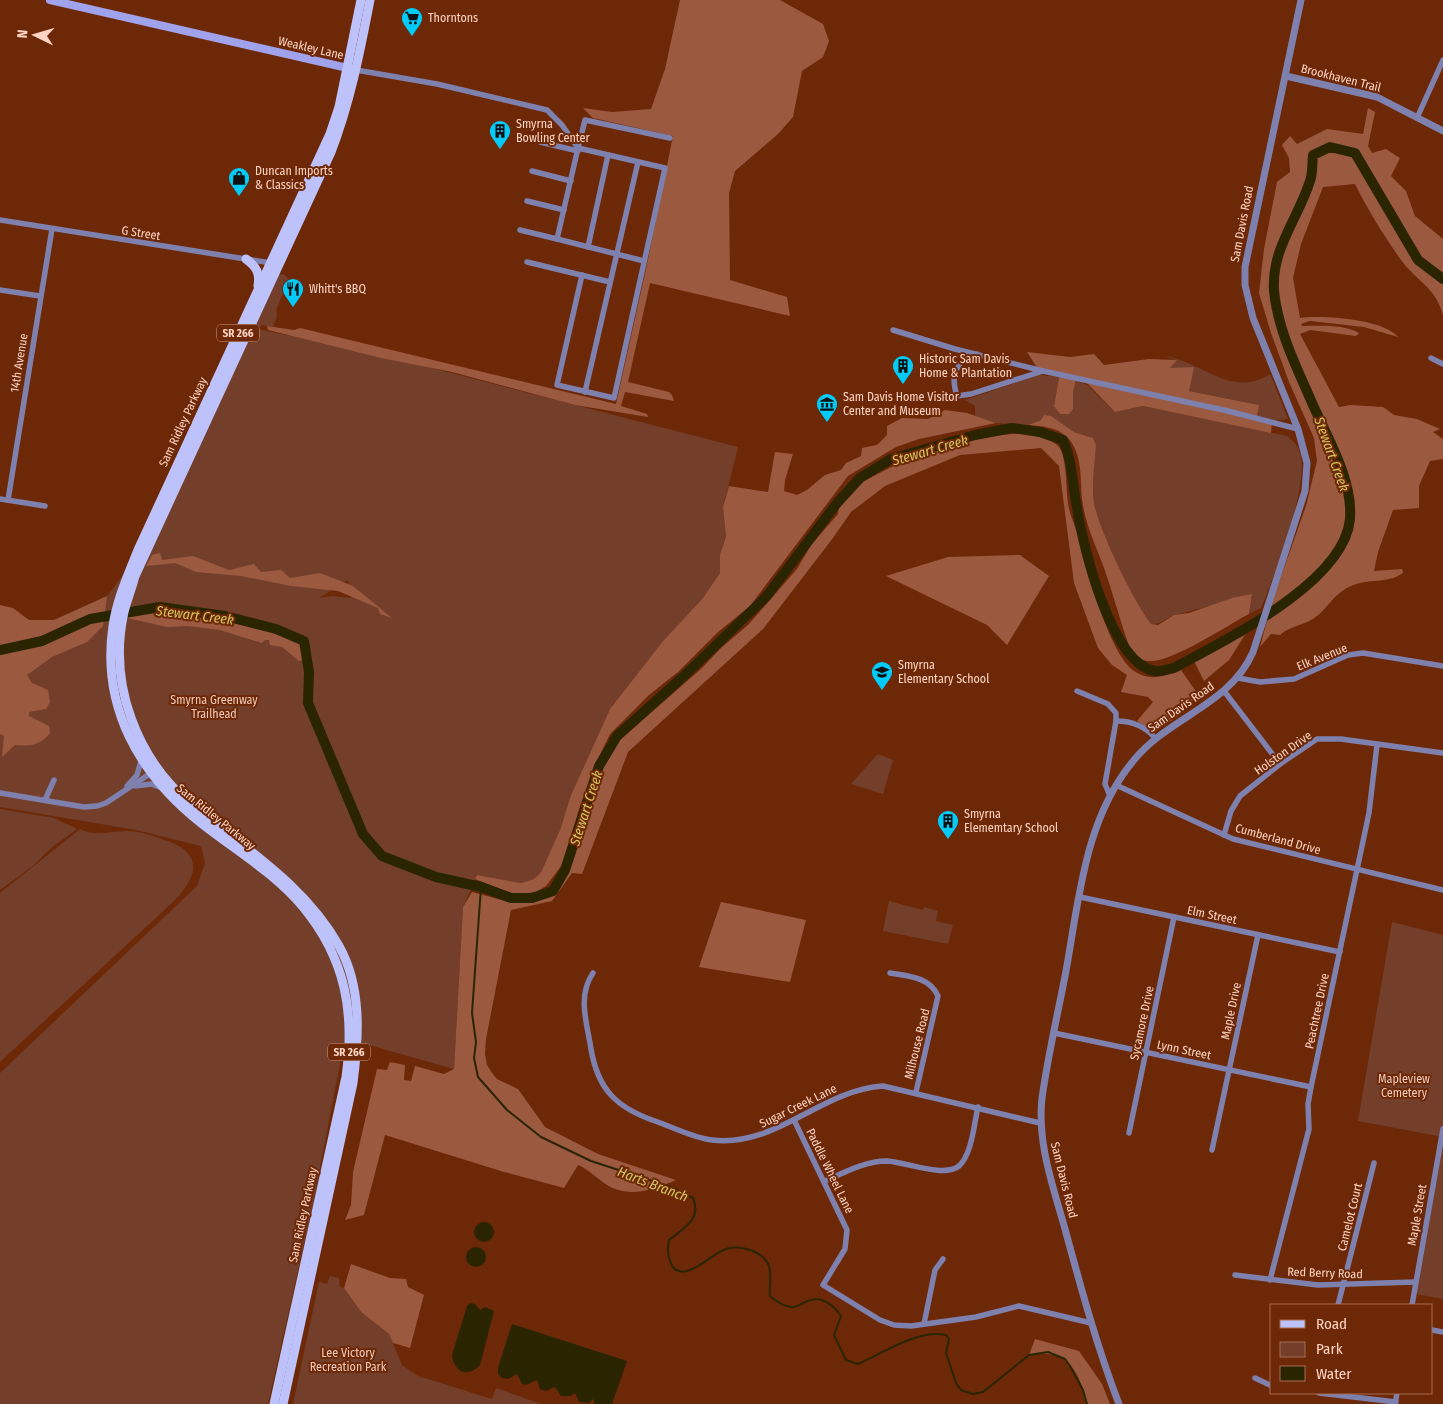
<svg xmlns="http://www.w3.org/2000/svg" width="1443" height="1404" font-family="'Fira Sans Condensed',sans-serif">
	<style>
		.green { fill: #733f2b; fill-rule: evenodd }
		.forest { fill: #9b5940 }
		.water { fill: #2a2500 }
		.lines { fill: none; stroke-linecap: round; stroke-linejoin: round }
		.stream { stroke: #2a2500; stroke-width: 2 }
		.river { stroke: #2a2500; stroke-width: 10 }
		.minor { stroke: #7e80ae; stroke-width: 5.5 }
		.tertiary { stroke: #7e80ae; stroke-width: 7 }
		.secondary { stroke: #a0a2eb; stroke-width: 8 }
		.primary { stroke: #bec2fa; stroke-width: 9 }
		.labels { text-anchor: middle; stroke-width: 4; stroke-linejoin: round; paint-order: stroke }
		.shield { fill: #6d2807; stroke: #d3a08b; stroke-width: 1 }
		.shield-label { font-size: 11px; font-weight: bold; fill: #ffd4c4 }
		.poi-label { font-size: 12px; fill: #ffd4c4; stroke: #6d2807; text-anchor: start }
		.street-label { font-size: 12px; fill: #ffd4c4; stroke: #6d2807 }
		.park-label { font-size: 12px; fill: #f3cbbc; stroke: #6d2807 }
		.water-label { font-size: 14px; font-style: italic; fill: #d3c65f; stroke: #6d2807 }
	</style>
	<rect width="100%" height="100%" fill="#6d2807"/>
	<!-- green -->
	<g class="green">
		<polygon points="283,274 289,279 276,310 277,316 273,327 262,325 261,327 255,324 278,275"/>
		<path d="M252,328L366,351L738,447L723,507L726,537L720,554V573L703,598L663,641L610,709L571,795L560,830L541,872L534,879L521,883L477,875L463,907L454,1069L362,1043V1040L346,1033L313,1204L268,1404H0V1073L197,886L205,863L201,846L136,830L0,807V647L90,619L144,547ZM348,580L351,598L333,596L319,598Z"/>
		<path d="M1164,356C1205,362 1230,399 1270,374L1288,419L1273,421L1257,418L1259,405L1189,391L1169,368L1176,360Z"/>
		<path d="M1039,375L1059,377L1054,405L1073,409V392L1076,380L1087,385L1115,412L1143,406L1287,436C1291,440 1297,444 1299,450C1312,481 1274,576 1261,608L1249,614L1252,595C1226,602 1201,608 1175,615C1166,617 1161,625 1151,624C1134,602 1099,530 1094,503C1091,484 1095,464 1096,445L1093,438L1074,432L1051,416L1028,425L996,423L975,416V406L965,400Z"/>
		<polygon points="878,754 893,760 883,794 851,784"/>
		<polygon points="0,809 54,818 77,829 52,847 34,865 0,890"/>
		<path d="M80,829C97,838 111,830 129,831C139,831 149,835 159,838C200,850 203,871 174,901L0,1062V893Z"/>
		<polygon points="889,901 923,910 924,907 938,911 936,921 953,925 948,944 883,931"/>
		<polygon points="1392,922 1443,935 1443,1299 1416,1294 1443,1137 1358,1121"/>
		<polygon points="330,1276 339,1278 340,1287 344,1288 361,1312 389,1334 402,1365 418,1376 492,1399 496,1388 541,1404 293,1404 319,1282 327,1284"/>
	</g>
	<!-- forest -->
	<g class="forest">
		<polygon points="680,0 780,0 823,24 829,41 823,57 802,71 793,117 778,134 735,171 729,193 730,280 787,297 790,316 650,283 628,382 669,392 672,395 674,401 625,392 621,406 647,414 648,417 575,405 452,372 381,358 268,330 267,326 294,330 300,328 616,404 646,269 673,136 593,118 583,108 612,112 651,109 665,69"/>
		<path d="M1368,108L1375,112L1368,146L1372,153L1386,149L1400,158L1391,176L1406,191L1415,216L1443,239V315C1435,286 1417,282 1401,260C1384,236 1368,210 1355,184L1323,187L1301,244L1293,278L1300,318C1323,315 1383,319 1398,337L1364,327L1310,321L1301,324L1302,326C1320,326 1343,324 1359,333L1356,336L1310,330L1300,334L1339,407L1350,405L1383,407L1394,415L1417,419L1440,429L1433,432L1443,439V459L1430,461L1419,486V508L1393,510L1378,552L1374,571L1402,569L1403,573C1385,585 1370,577 1349,587C1332,595 1326,612 1311,620C1301,626 1290,626 1280,635L1271,634L1260,647L1271,605L1306,506L1317,461L1314,438L1289,382L1271,333L1259,293L1264,249L1277,182L1290,172L1289,158L1282,145L1290,136L1297,144L1327,129L1363,134Z"/>
		<polygon points="1027,352 1070,357 1094,354 1104,365 1149,359 1177,360 1170,368 1194,367 1189,391 1259,405 1257,418 1272,422 1271,433 1143,406 1115,412 1083,379 1043,371 1036,366"/>
		<polygon points="1059,377 1076,380 1073,392 1073,409 1069,414 1060,414 1054,406"/>
		<polygon points="945,410 967,413 996,423 919,439 896,447 848,476 750,606 718,632 678,672 649,695 610,734 596,763 580,806 562,865 546,886 536,892 516,895 475,879 477,875 521,883 534,879 541,872 560,830 571,795 610,709 663,641 703,598 720,573 720,554 726,537 723,507 729,486 768,492 775,452 793,454 785,480 784,491 797,495 807,490 825,475 841,470 846,463 861,456 862,448 877,445 887,435 887,426 902,418 928,419"/>
		<path d="M1044,415L1051,416L1074,432L1093,438L1096,445C1095,464 1091,484 1094,503C1099,530 1134,602 1151,624L1158,625L1174,615L1189,613L1232,598L1252,594L1249,614C1228,625 1171,663 1149,661C1140,661 1136,655 1130,649C1120,621 1113,593 1103,565C1095,544 1085,523 1082,499C1080,479 1083,453 1067,437C1057,427 1041,426 1028,425L1041,420Z"/>
		<path d="M1024,433C1036,436 1051,438 1059,447C1067,457 1066,490 1068,503C1069,513 1074,523 1077,532C1086,564 1108,653 1134,671C1150,682 1165,676 1181,670L1197,693L1189,708L1155,732L1137,721L1153,702L1148,697L1121,692L1127,675L1112,665L1098,648L1074,583L1059,466L1041,448L960,455L885,486L851,512L833,538L763,629L628,752L582,874L572,873L552,901L511,910L486,1039L485,1054L487,1065L492,1073L497,1079L518,1089L545,1127L598,1154L676,1180C654,1189 630,1199 607,1185C597,1179 590,1170 578,1165L564,1188L504,1172L385,1135L364,1215L345,1220L351,1205L353,1172L377,1069L387,1070L390,1062L405,1065L404,1080L411,1081L415,1066L444,1074L454,1069L463,907L472,892L513,903L539,900L553,896L569,870L604,765L620,740L702,668L721,648L748,625L797,569L811,545L838,514L839,504L860,483L905,460L971,438Z"/>
		<polygon points="160,553 162,560 193,556 229,570 254,564 261,572 281,570 290,578 320,573 353,586 392,618 380,614 378,608 338,591 291,586 241,576 196,572 175,563 146,566 152,555"/>
		<polygon points="1020,555 1049,576 1007,645 987,625 886,576 948,557"/>
		<path d="M107,596L103,626L87,642L52,657L27,675L32,683L48,690L50,702L46,709L29,712V716L49,726L50,733C40,746 30,746 15,745L2,757L4,736L0,734V605L13,608L29,620H54Z"/>
		<path d="M160,607C211,614 256,621 304,641L307,658L299,661L282,647L270,645L269,640H265L262,643L220,630L188,626L167,627L127,618V613Z"/>
		<polygon points="1248,630 1229,660 1204,681 1194,661"/>
		<polygon points="721,902 806,920 790,982 699,967"/>
		<polygon points="351,1264 390,1278 406,1279 408,1287 424,1295 410,1348 393,1343 389,1334 361,1312 344,1288"/>
		<path d="M1035,1339L1079,1351L1102,1384L1110,1404H1087C1084,1399 1085,1395 1083,1389C1073,1360 1059,1350 1029,1355Z"/>
	</g>
	<!-- water -->
	<g class="water">
		<circle cx="484" cy="1232" r="10"/>
		<circle cx="476" cy="1257" r="10"/>
		<path d="M470,1303L475,1304L480,1310L485,1307L494,1311L480,1365C468,1378 454,1373 452,1355L467,1306Z"/>
		<polygon points="512,1324 627,1361 612,1404 595,1404 593,1399 589,1403 579,1402 575,1393 570,1396 561,1396 555,1387 546,1391 540,1389 537,1380 526,1385 522,1384 517,1374 508,1379 502,1378 498,1374 498,1368"/>
	</g>
	<g class="lines">
		<!-- stream -->
		<path class="stream" d="M481,887L472,1013L476,1042L474,1058L478,1077L507,1110L541,1137L591,1161L674,1188L693,1198C702,1219 684,1228 669,1240C666,1254 670,1278 690,1270C715,1260 721,1239 753,1251C760,1254 766,1258 769,1266C772,1275 769,1287 770,1296C776,1301 784,1307 792,1307C799,1307 804,1301 811,1300C823,1296 835,1307 841,1316L834,1335L846,1360L858,1364C883,1353 918,1329 946,1335L949,1339L946,1353L956,1383L961,1390L973,1394L983,1392L1029,1355L1048,1352L1065,1359L1070,1366L1083,1390L1087,1404"/>
		<!-- river -->
		<path class="river" d="M0,650L42,641L90,619L160,607L225,616L276,629L304,641L309,672L308,703L363,834L382,856L436,877L481,887L511,898H532L553,891L565,870L599,766L617,736L686,674L766,597L837,503L860,478L891,459L975,435L1012,428L1040,432L1063,440C1073,462 1072,484 1077,508C1083,546 1111,664 1155,671C1160,672 1168,669 1174,668C1225,640 1344,583 1350,519C1353,480 1328,439 1313,405C1297,368 1278,331 1274,291C1271,249 1298,219 1310,181C1313,173 1312,163 1313,155L1330,147L1355,153L1418,260L1443,279"/>
		<!-- minor -->
		<g class="minor">
			<polyline points="356,70 437,84 547,110 562,125 578,148 557,239 644,261"/>
			<polyline points="1417,118 1443,60"/>
			<polyline points="540,142 578,151"/>
			<polyline points="532,171 571,181"/>
			<polyline points="527,201 564,210"/>
			<polyline points="0,220 271,263"/>
			<polyline points="520,230 557,239"/>
			<polyline points="588,247 608,155"/>
			<polyline points="527,262 610,282"/>
			<polyline points="582,275 557,385 614,398 665,168 578,148 585,120 670,138"/>
			<polyline points="0,290 40,296"/>
			<path d="M893,330L955,349L1043,371L971,394L957,396C951,378 954,368 968,355L977,354"/>
			<polyline points="1431,358 1443,364"/>
			<polyline points="1043,371 1228,411 1298,429"/>
			<polyline points="585,392 638,162"/>
			<polyline points="0,499 45,506"/>
			<polyline points="8,500 52,229"/>
			<polyline points="1238,678 1260,682 1294,679 1348,655 1363,653 1443,666"/>
			<polyline points="1077,691 1108,704 1116,713 1116,721 1105,784 1110,796"/>
			<polyline points="1224,691 1280,764"/>
			<path d="M1116,721C1133,721 1145,726 1155,738"/>
			<polyline points="1116,785 1233,839 1443,890"/>
			<polyline points="127,786 137,775 141,761"/>
			<polyline points="135,786 151,784 162,788"/>
			<polyline points="0,793 84,807 97,806 106,803 154,771"/>
			<polyline points="45,800 54,780"/>
			<polyline points="1224,835 1231,811 1240,796 1280,764 1317,739 1341,739 1443,753"/>
			<polyline points="1080,897 1340,952"/>
			<path d="M593,973C577,996 587,1023 591,1049C598,1090 617,1108 655,1121C673,1127 693,1138 712,1140C776,1148 821,1090 883,1086L1040,1123"/>
			<path d="M890,973C908,976 930,977 938,996L916,1092"/>
			<polyline points="1054,1033 1311,1087"/>
			<polyline points="794,1120 847,1230 845,1249 823,1285 880,1320 894,1325 911,1326 976,1317 1019,1306 1091,1323"/>
			<polyline points="1129,1133 1174,917"/>
			<polyline points="1212,1150 1258,935"/>
			<path d="M825,1181C845,1172 865,1161 887,1161C906,1162 944,1178 959,1166C972,1154 974,1124 978,1107"/>
			<polyline points="1235,1275 1318,1285 1415,1282"/>
			<polyline points="1270,1280 1309,1129 1308,1104 1311,1087 1369,813 1377,745"/>
			<polyline points="1338,1305 1374,1163"/>
			<polyline points="1412,1305 1443,1129"/>
			<polyline points="924,1324 935,1270 943,1259"/>
			<polyline points="1432,1330 1443,1332"/>
			<polyline points="1255,1378 1272,1386"/>
			<polyline points="1319,1393 1396,1402"/>
			<polyline points="1395,1404 1397,1393"/>
		</g>
		<!-- tertiary -->
		<g class="tertiary">
			<polyline points="1286,76 1377,97 1443,131"/>
			<path d="M1119,1404C1097,1347 1081,1288 1065,1229C1053,1186 1037,1143 1042,1098C1048,1055 1058,1013 1066,971C1079,899 1085,818 1134,760C1169,717 1230,705 1253,652L1305,491L1307,463L1298,429L1253,318L1245,285V267L1301,0"/>
		</g>
		<!-- secondary -->
		<polyline class="secondary" points="50,0 352,69"/>
		<!-- primary -->
		<g class="primary">
			<path d="M246,259C257,267 260,273 258,286"/>
			<path d="M274,1404L346,1077C355,1013 346,959 303,907C275,873 235,850 201,823C139,774 101,707 113,626C117,599 128,575 138,550L330,134L339,107L361,0"/>
			<path d="M283,1404L353,1083C359,1037 362,987 339,946C304,884 245,849 192,805C136,759 108,683 124,612C127,600 132,588 135,576L331,152C350,103 360,52 370,0"/>
		</g>
	</g>
	<!-- icons -->
	<defs>
		<g id="supermarket-pin" transform="scale(1.125)"><path d="M0 17L-7.5 6A9.5 9.5 0 1 1 7.5 6Z" fill="#00cbf9" stroke="#6d2807"/><path d="M-6-5.5h2.5l.6 2H6L4.5 2H-2.5L-4.4-4H-6ZM-1.5 3.2a1.3 1.3 0 1 0 .1 0ZM3 3.2a1.3 1.3 0 1 0 .1 0Z" fill="#111"/></g>
		<g id="building-pin" transform="scale(1.125)"><path d="M0 17L-7.5 6A9.5 9.5 0 1 1 7.5 6Z" fill="#00cbf9" stroke="#6d2807"/><path d="M-4-6H4V6H1V3H-1V6H-4ZM-2.5-4.3h1.7v1.8h-1.7ZM.8-4.3h1.7v1.8H.8ZM-2.5-1h1.7V.8h-1.7ZM.8-1h1.7V.8H.8Z" fill="#111"/></g>
		<g id="shop-pin" transform="scale(1.125)"><path d="M0 17L-7.5 6A9.5 9.5 0 1 1 7.5 6Z" fill="#00cbf9" stroke="#6d2807"/><path d="M-5-2.5h2.3a2.7 3.5 0 0 1 5.4 0H5L5.5 6h-11ZM-1.5-2.5h3a1.5 2.3 0 0 0-3 0Z" fill="#111"/></g>
		<g id="restaurant-pin" transform="scale(1.125)"><path d="M0 17L-7.5 6A9.5 9.5 0 1 1 7.5 6Z" fill="#00cbf9" stroke="#6d2807"/><path d="M-5-6h1v4h1v-4h1v4h1v-4h1v5L-1.5 .5V6h-2V.5L-5-1ZM5-6V6H3V1.5H1.5Q1.5-4 5-6Z" fill="#111"/></g>
		<g id="museum-pin" transform="scale(1.125)"><path d="M0 17L-7.5 6A9.5 9.5 0 1 1 7.5 6Z" fill="#00cbf9" stroke="#6d2807"/><path d="M0-6L6-3V-2H-6V-3ZM-5-1h2V3h-2ZM-1-1h2V3h-2ZM3-1h2V3H3ZM-6 4H6V6H-6Z" fill="#111"/></g>
		<g id="school-pin" transform="scale(1.125)"><path d="M0 17L-7.5 6A9.5 9.5 0 1 1 7.5 6Z" fill="#00cbf9" stroke="#6d2807"/><path d="M0-5L7-2L0 1L-7-2ZM-4 1L0 2.5L4 1V4Q0 6-4 4Z" fill="#111"/></g>
	</defs>
	<g fill-rule="evenodd">
		<use href="#supermarket-pin" x="412" y="18"/>
		<use href="#building-pin" x="500" y="131"/>
		<use href="#shop-pin" x="239" y="178"/>
		<use href="#restaurant-pin" x="293" y="289"/>
		<use href="#building-pin" x="903" y="366"/>
		<use href="#museum-pin" x="827" y="404"/>
		<use href="#school-pin" x="882" y="672"/>
		<use href="#building-pin" x="948" y="821"/>
	</g>
	<g class="labels">
		<!-- shield labels -->
		<g class="shield">
			<rect x="217" y="324.5" width="42" height="17" rx="4"/>
			<rect x="328" y="1043.5" width="42" height="17" rx="4"/>
		</g>
		<g class="shield-label">
			<text x="238" y="337">SR 266</text>
			<text x="349" y="1056">SR 266</text>
		</g>
		<!-- poi labels -->
		<g class="poi-label">
			<text x="428" y="22">Thorntons</text>
			<text x="516" y="128">Smyrna<tspan x="516" dy="14">Bowling Center</tspan></text>
			<text x="255" y="175">Duncan Imports<tspan x="255" dy="14">&amp; Classics</tspan></text>
			<text x="309" y="293">Whitt's BBQ</text>
			<text x="919" y="363">Historic Sam Davis<tspan x="919" dy="14">Home &amp; Plantation</tspan></text>
			<text x="843" y="401">Sam Davis Home Visitor<tspan x="843" dy="14">Center and Museum</tspan></text>
			<text x="898" y="669">Smyrna<tspan x="898" dy="14">Elementary School</tspan></text>
			<text x="964" y="818">Smyrna<tspan x="964" dy="14">Elememtary School</tspan></text>
		</g>
		<!-- street labels -->
		<g class="street-label">
			<text transform="translate(311 48) rotate(13)" y="4">Weakley Lane</text>
			<text transform="translate(1341 78) rotate(14)" y="4">Brookhaven Trail</text>
			<text transform="translate(1242 224) rotate(-79)" y="4">Sam Davis Road</text>
			<text transform="translate(141 233) rotate(9)" y="4">G Street</text>
			<text transform="translate(19 363) rotate(-81)" y="4">14th Avenue</text>
			<text transform="translate(183 422) rotate(-65)" y="4">Sam Ridley Parkway</text>
			<text transform="translate(1322 657) rotate(-22)" y="4">Elk Avenue</text>
			<text transform="translate(1181 707) rotate(-35)" y="4">Sam Davis Road</text>
			<text transform="translate(1283 753) rotate(-35)" y="4">Holston Drive</text>
			<text transform="translate(216 817) rotate(39)" y="4">Sam Ridley Parkway</text>
			<text transform="translate(1278 839) rotate(15)" y="4">Cumberland Drive</text>
			<text transform="translate(1212 915) rotate(12)" y="4">Elm Street</text>
			<text transform="translate(1231 1011) rotate(-78)" y="4">Maple Drive</text>
			<text transform="translate(1317 1011) rotate(-78)" y="4">Peachtree Drive</text>
			<text transform="translate(1142 1023) rotate(-78)" y="4">Sycamore Drive</text>
			<text transform="translate(917 1044) rotate(-76)" y="4">Milhouse Road</text>
			<text transform="translate(1184 1050) rotate(12)" y="4">Lynn Street</text>
			<text transform="translate(798 1106) rotate(-26)" y="4">Sugar Creek Lane</text>
			<text transform="translate(830 1171) rotate(64)" y="4">Paddle Wheel Lane</text>
			<text transform="translate(1064 1180) rotate(76)" y="4">Sam Davis Road</text>
			<text transform="translate(303 1215) rotate(-78)" y="4">Sam Ridley Parkway</text>
			<text transform="translate(1417 1215) rotate(-80)" y="4">Maple Street</text>
			<text transform="translate(1350 1217) rotate(-76)" y="4">Camelot Court</text>
			<text transform="translate(1325 1273) rotate(2)" y="4">Red Berry Road</text>
		</g>
		<!-- park labels -->
		<g class="park-label">
			<text x="214" y="704">Smyrna Greenway<tspan x="214" dy="14">Trailhead</tspan></text>
			<text x="1404" y="1083">Mapleview<tspan x="1404" dy="14">Cemetery</tspan></text>
			<text x="348" y="1357">Lee Victory<tspan x="348" dy="14">Recreation Park</tspan></text>
		</g>
		<!-- water labels -->
		<g class="water-label">
			<text transform="translate(930 450) rotate(-16)" y="5">Stewart Creek</text>
			<text transform="translate(1332 454) rotate(70)" y="5">Stewart Creek</text>
			<text transform="translate(195 615) rotate(7)" y="5">Stewart Creek</text>
			<text transform="translate(586 808) rotate(-72)" y="5">Stewart Creek</text>
			<text transform="translate(653 1184) rotate(21)" y="5">Harts Branch</text>
		</g>
	</g>
	<!-- legend -->
	<rect x="1270" y="1304" width="162" height="90" fill="#6d2807" stroke="#a76d53"/>
	<rect x="1280" y="1320" width="25" height="8" fill="#bec2fa" stroke="#a76d53"/>
	<text x="1316" y="1329" font-size="15" fill="#ffd4c4">Road</text>
	<rect x="1280" y="1342" width="25" height="15" fill="#733f2b" stroke="#a76d53"/>
	<text x="1316" y="1354" font-size="15" fill="#ffd4c4">Park</text>
	<rect x="1280" y="1366" width="25" height="15" fill="#2a2500" stroke="#a76d53"/>
	<text x="1316" y="1379" font-size="15" fill="#ffd4c4">Water</text>
	<!-- north arrow -->
	<g transform="translate(35 35) rotate(275)" stroke="#6d2807" stroke-width="4" paint-order="stroke">
	<path d="M0-4L9 19L0 12L-9 19Z" fill="#ffd4c4"/>
	<text y="-8" font-size="14" font-weight="bold" text-anchor="middle" fill="#ffd4c4">N</text>
	</g>
</svg>
